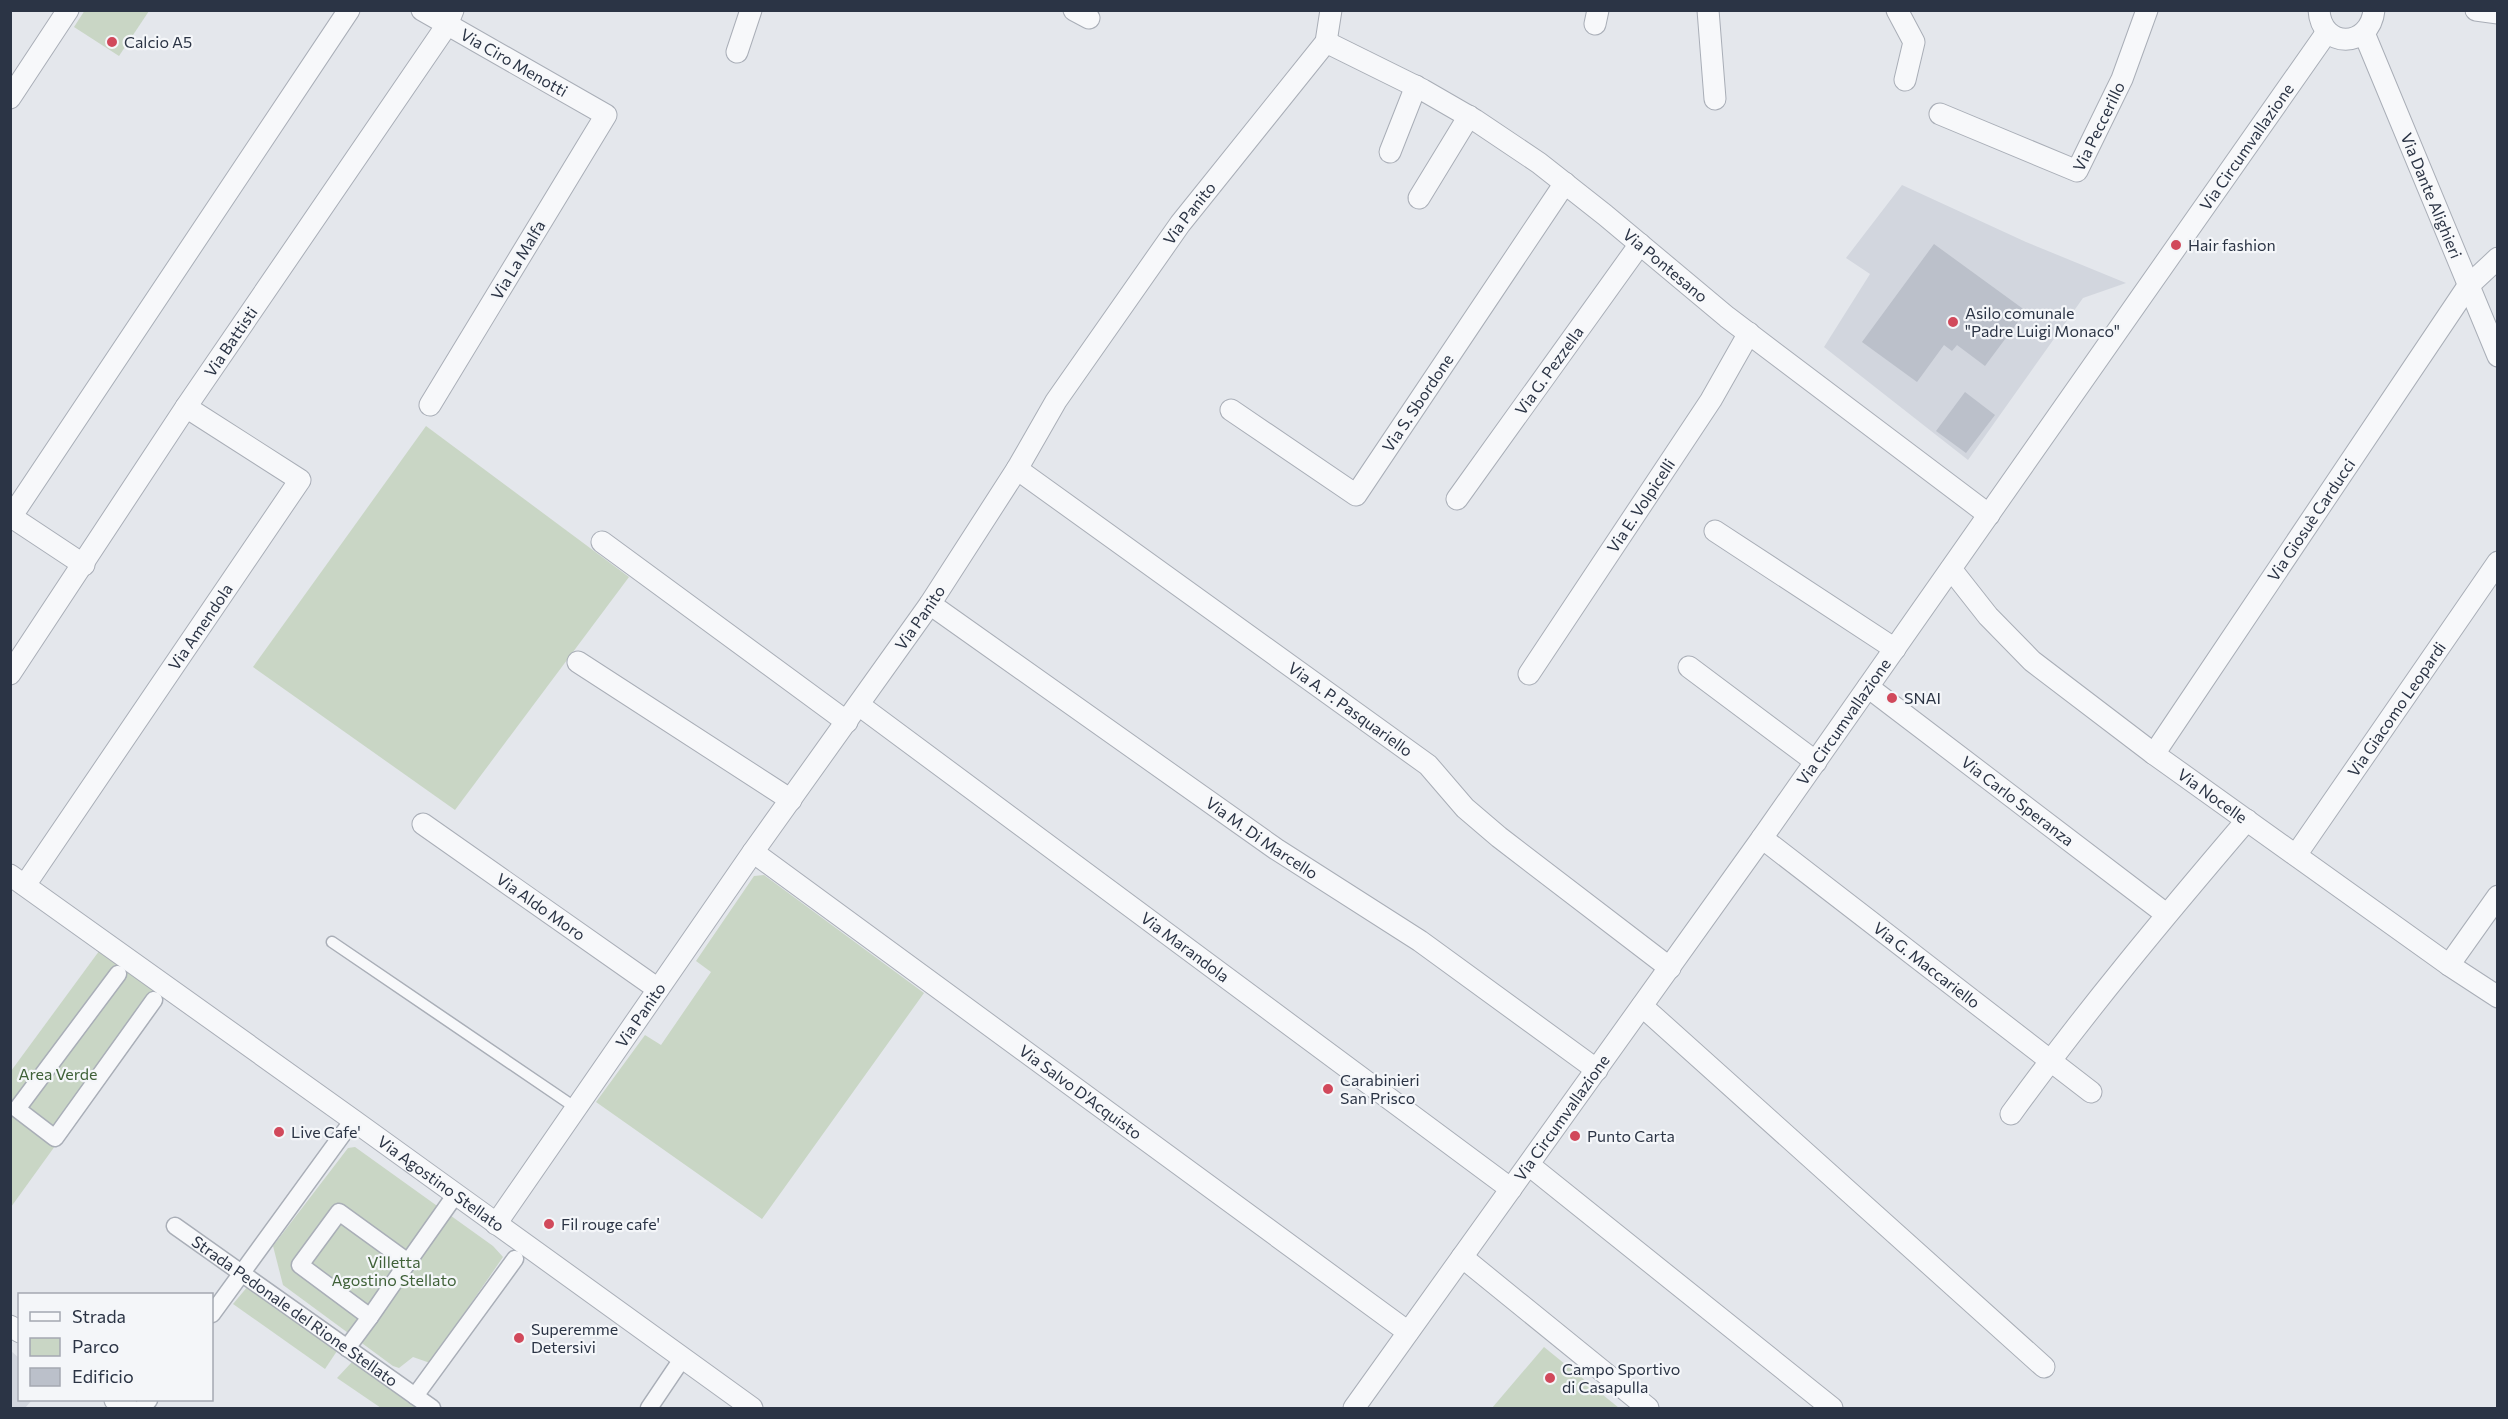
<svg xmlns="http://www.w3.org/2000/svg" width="2508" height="1419" font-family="Commissioner,sans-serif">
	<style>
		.built { fill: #d2d6de }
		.green { fill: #c9d6c5 }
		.building { fill: #bbc0ca }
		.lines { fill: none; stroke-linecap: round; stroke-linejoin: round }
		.service-casing { stroke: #a9aeb7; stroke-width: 13 }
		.pedestrian-casing { stroke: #a9aeb7; stroke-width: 19 }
		.minor-casing { stroke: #a9aeb7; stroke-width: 23 }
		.service { stroke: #f7f8fa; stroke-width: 10 }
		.pedestrian { stroke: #f7f8fa; stroke-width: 16 }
		.minor { stroke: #f7f8fa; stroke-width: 21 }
		.poi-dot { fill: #d1495b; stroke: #f4f6f9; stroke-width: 2 }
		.labels { text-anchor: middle; stroke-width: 4.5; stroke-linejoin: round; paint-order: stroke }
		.poi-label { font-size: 16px; fill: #2b3445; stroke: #f4f6f9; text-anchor: start }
		.street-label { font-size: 16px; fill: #2b3445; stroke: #f4f6f9 }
		.park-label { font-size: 16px; fill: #3f6138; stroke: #f4f6f9 }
	</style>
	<rect width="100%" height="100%" fill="#e4e7ec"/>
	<!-- built -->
	<g class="built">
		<polygon points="1902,185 2026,242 2126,283 2083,298 1968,460 1824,347 1870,274 1846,258"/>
		<polygon points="11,1351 19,1358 20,1400 32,1400 25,1408 11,1408"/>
	</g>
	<!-- green -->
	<g class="green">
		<polygon points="85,10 149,10 149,11 119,56 74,27"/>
		<polygon points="426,426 629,577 455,810 253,667"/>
		<polygon points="764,875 924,993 762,1219 596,1102 645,1035 661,1045 711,972 696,961 754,876"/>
		<polygon points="105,943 169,988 11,1207 11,1071"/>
		<polygon points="355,1147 493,1246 503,1257 430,1363 413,1357 399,1368 393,1366 283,1285 273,1246 348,1148"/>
		<polygon points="248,1286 334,1345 337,1351 325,1369 233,1304"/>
		<polygon points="1544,1347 1619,1408 1492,1408"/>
		<polygon points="352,1362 359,1363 425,1408 381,1408 337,1378"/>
	</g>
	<!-- building -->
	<g class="building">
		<polygon points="1934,244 2026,311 1985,366 1957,345 1952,351 1944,345 1917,382 1862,342"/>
		<polygon points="1965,392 1995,415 1966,453 1936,431"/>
	</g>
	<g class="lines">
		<!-- service casing -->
		<g class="service-casing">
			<polyline id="service" points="332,942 576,1108"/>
		</g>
		<!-- pedestrian casing -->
		<g class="pedestrian-casing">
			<g id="pedestrian">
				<polyline points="118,974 17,1109 55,1138 154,1000"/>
				<path id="s1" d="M175,1226L432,1408"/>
				<polyline points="212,1314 353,1120"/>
				<polyline points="370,1317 408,1262"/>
				<polyline points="347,1348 370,1317 300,1265 339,1212 408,1262 456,1194"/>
				<polyline points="415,1396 515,1259"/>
				<polyline points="142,1408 149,1400"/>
				<polyline points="649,1408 682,1359"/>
			</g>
		</g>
		<!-- minor casing -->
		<g class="minor-casing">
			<g id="minor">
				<path id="s2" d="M422,10L606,115L430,405"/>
				<polyline points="1074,10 1089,18"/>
				<polyline points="1708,10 1715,99"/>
				<polyline points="1897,10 1914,42 1905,80"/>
				<path d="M2319,10C2321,49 2370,49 2374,10"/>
				<polyline points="2476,10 2498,13"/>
				<polyline points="1595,24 1598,10"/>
				<path id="s3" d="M2364,33L2498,356"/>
				<path id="s4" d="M1326,42L1423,90L1475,120L1539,163L1605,215L1727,317L1989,515"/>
				<polyline points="737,52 751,10"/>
				<polyline points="10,98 68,10"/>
				<path id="s5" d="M1940,114L2077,171L2122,79L2147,10"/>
				<polyline points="1390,152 1416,86"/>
				<polyline points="1419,198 1469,116"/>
				<path id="s6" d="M1231,410L1356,495L1565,183"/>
				<path id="s7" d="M1017,469L1428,765L1465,808L1499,837L1670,968"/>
				<path id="s8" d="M1457,499L1640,244"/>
				<polyline points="10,516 84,565"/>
				<polyline points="11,517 349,10"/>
				<polyline points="1715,531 1895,649"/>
				<polyline points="602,542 847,722"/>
				<path id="s9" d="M1951,569L1988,616L2032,661L2154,754L2449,965L2498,997"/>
				<path id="s10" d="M930,604L1276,849L1420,941L1597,1070"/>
				<polyline points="578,662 791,800"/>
				<polyline points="1689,667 1816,762"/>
				<path id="s11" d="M10,674L186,407L447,25L453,10"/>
				<path id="s12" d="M1529,674L1711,400L1749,333"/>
				<path id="s13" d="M1868,687L2166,914"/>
				<path id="s14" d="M859,705L1511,1189"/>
				<path id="s15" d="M2154,754L2468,286L2498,258"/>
				<path id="s16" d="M423,824L658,989"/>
				<path id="s17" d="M1762,838L2091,1092"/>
				<path id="s18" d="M753,852L1408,1332"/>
				<path id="s19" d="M2296,855L2498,562"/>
				<path id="s20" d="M10,875L353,1120L752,1408"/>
				<path id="s21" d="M25,885L300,480L186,407"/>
				<polyline points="2449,965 2498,896"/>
				<polyline points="1642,1006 2044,1367"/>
				<path d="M2011,1114C2085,1012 2165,916 2247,820"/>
				<polyline points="1529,1165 1832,1408"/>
				<path id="s22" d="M496,1224L753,852L930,604L1017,469L1056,401L1180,224L1326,42L1331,10"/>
				<polyline points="1462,1257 1648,1408"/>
				<polyline points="10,1326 20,1332"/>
				<polyline points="115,1400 128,1408"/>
				<path id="s23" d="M1354,1408L1762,838L2327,32"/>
			</g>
		</g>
		<!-- service -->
		<use href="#service" class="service"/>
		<!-- pedestrian -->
		<use href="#pedestrian" class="pedestrian"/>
		<!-- minor -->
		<use href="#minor" class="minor"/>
	</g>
	<!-- markers -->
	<g class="poi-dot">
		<circle cx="112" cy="42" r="6"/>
		<circle cx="2176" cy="245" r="6"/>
		<circle cx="1953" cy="322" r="6"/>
		<circle cx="1892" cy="698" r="6"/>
		<circle cx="1328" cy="1089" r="6"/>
		<circle cx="279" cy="1132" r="6"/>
		<circle cx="1575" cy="1136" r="6"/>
		<circle cx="549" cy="1224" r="6"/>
		<circle cx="519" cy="1338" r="6"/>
		<circle cx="1550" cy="1378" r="6"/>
	</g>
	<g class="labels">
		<!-- poi labels -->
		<g class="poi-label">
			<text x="124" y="48">Calcio A5</text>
			<text x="2188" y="251">Hair fashion</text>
			<text x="1965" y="319">Asilo comunale<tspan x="1965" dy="18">"Padre Luigi Monaco"</tspan></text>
			<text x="1904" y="704">SNAI</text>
			<text x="1340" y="1086">Carabinieri<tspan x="1340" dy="18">San Prisco</tspan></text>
			<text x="291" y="1138">Live Cafe'</text>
			<text x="1587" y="1142">Punto Carta</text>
			<text x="561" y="1230">Fil rouge cafe'</text>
			<text x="531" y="1335">Superemme<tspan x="531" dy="18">Detersivi</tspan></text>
			<text x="1562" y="1375">Campo Sportivo<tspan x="1562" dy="18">di Casapulla</tspan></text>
		</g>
		<!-- street labels -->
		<g class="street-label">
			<text dy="6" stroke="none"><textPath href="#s2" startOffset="106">Via Ciro Menotti</textPath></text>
			<text dy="6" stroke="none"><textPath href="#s5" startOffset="198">Via Peccerillo</textPath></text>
			<text dy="6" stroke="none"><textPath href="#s23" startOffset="1545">Via Circumvallazione</textPath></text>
			<text dy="6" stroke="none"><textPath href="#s3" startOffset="176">Via Dante Alighieri</textPath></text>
			<text dy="6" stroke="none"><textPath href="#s22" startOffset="1226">Via Panito</textPath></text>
			<text transform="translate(518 260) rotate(-59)" y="6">Via La Malfa</text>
			<text dy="6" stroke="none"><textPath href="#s4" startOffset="408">Via Pontesano</textPath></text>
			<text dy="6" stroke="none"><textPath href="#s11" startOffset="399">Via Battisti</textPath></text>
			<text dy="6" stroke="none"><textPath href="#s8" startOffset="158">Via G. Pezzella</textPath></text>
			<text dy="6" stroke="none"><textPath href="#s6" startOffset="262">Via S. Sbordone</textPath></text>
			<text dy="6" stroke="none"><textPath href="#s12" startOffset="202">Via E. Volpicelli</textPath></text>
			<text dy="6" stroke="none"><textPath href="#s15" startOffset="282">Via Giosuè Carducci</textPath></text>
			<text dy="6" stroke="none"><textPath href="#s22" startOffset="740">Via Panito</textPath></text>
			<text dy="6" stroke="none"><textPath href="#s21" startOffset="312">Via Amendola</textPath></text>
			<text dy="6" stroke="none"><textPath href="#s19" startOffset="177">Via Giacomo Leopardi</textPath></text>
			<text dy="6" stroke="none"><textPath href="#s7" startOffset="411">Via A. P. Pasquariello</textPath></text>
			<text dy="6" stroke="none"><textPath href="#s23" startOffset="843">Via Circumvallazione</textPath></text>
			<text dy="6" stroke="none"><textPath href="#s9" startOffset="348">Via Nocelle</textPath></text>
			<text dy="6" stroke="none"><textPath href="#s13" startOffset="188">Via Carlo Speranza</textPath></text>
			<text dy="6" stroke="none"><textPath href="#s10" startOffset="406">Via M. Di Marcello</textPath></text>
			<text dy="6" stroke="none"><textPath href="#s16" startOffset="144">Via Aldo Moro</textPath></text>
			<text dy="6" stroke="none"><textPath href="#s14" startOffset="406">Via Marandola</textPath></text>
			<text dy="6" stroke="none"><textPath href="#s17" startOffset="208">Via G. Maccariello</textPath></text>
			<text dy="6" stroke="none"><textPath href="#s22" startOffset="254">Via Panito</textPath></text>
			<text dy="6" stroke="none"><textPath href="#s18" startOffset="406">Via Salvo D'Acquisto</textPath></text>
			<text dy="6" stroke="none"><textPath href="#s23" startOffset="357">Via Circumvallazione</textPath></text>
			<text dy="6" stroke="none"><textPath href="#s20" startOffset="530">Via Agostino Stellato</textPath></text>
			<text dy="6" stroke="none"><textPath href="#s1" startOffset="147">Strada Pedonale del Rione Stellato</textPath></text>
		</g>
		<!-- park labels -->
		<g class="park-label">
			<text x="58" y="1080">Area Verde</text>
			<text x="394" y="1268">Villetta<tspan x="394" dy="18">Agostino Stellato</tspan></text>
		</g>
	</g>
	<!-- border -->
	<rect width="2508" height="1419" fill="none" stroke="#2b3445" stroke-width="24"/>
	<!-- legend -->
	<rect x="18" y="1293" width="195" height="108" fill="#f4f6f9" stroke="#a4a8b1" stroke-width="1.5"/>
	<rect x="30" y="1312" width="30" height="9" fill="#f7f8fa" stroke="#a4a8b1" stroke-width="1.5"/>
	<text x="72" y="1323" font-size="18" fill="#2b3445">Strada</text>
	<rect x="30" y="1338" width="30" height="18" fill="#c9d6c5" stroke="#a4a8b1" stroke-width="1.5"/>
	<text x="72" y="1353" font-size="18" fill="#2b3445">Parco</text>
	<rect x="30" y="1368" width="30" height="18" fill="#bbc0ca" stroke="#a4a8b1" stroke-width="1.5"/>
	<text x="72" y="1383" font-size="18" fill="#2b3445">Edificio</text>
</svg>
